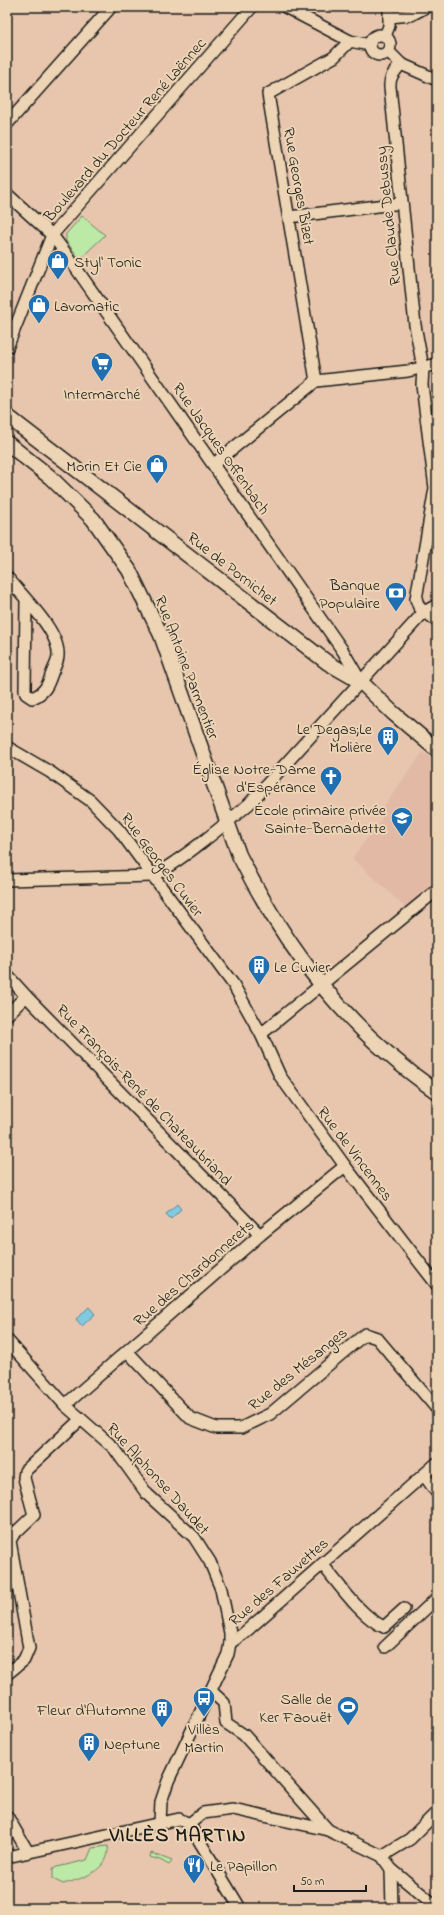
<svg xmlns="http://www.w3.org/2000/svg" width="444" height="1915" font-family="'Indie Flower',sans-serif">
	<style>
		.built { fill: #e1b9a5 }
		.green { fill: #bce9a6; stroke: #6c8261 }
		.water { fill: #80cae1; stroke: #588492 }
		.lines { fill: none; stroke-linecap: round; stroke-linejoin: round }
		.minor-casing { stroke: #1c1c1c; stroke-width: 14 }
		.major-casing { stroke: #1c1c1c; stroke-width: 17 }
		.minor { stroke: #ecd4b4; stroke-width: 11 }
		.major { stroke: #ecd4b4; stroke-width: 14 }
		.labels { text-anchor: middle; stroke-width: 4; stroke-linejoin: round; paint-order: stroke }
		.street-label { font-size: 16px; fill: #1c1c1c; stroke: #ecd4b4 }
		.poi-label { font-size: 16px; fill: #1c1c1c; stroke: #ecd4b4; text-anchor: end }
		.district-label { font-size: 20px; font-weight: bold; letter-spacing: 1px; fill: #1c1c1c; stroke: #ecd4b4 }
	</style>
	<rect width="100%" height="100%" fill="#e8c6ad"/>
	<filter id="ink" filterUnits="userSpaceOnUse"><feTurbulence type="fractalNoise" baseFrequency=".025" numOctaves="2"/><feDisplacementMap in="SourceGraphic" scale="8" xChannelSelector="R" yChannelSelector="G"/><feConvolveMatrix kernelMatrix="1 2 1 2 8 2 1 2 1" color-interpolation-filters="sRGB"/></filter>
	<g filter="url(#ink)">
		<!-- built -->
		<polygon class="built" points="423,752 437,762 437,880 407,909 352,858 382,819 378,814"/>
		<!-- green -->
		<g class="green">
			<polygon points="82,216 105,235 80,259 66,241 66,234"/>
			<path d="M108,1846C111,1870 81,1879 63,1884L53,1879V1868L87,1860L92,1848Z"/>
			<polygon points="151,1853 172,1861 169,1865 160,1860 150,1857"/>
		</g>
		<!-- water -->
		<g class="water">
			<polygon points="177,1204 181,1209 171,1219 166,1214"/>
			<polygon points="89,1307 95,1314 82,1326 76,1319"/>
		</g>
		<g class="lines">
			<!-- minor casing -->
			<g class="minor-casing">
				<g id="minor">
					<polyline points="285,7 350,41 370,45"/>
					<polyline points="389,17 411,15 426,7"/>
					<circle cx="380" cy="45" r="10"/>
					<polyline points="385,36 389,26 389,7"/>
					<polyline points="388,51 401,64 437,80"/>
					<path d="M401,64C395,71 389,77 390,87L415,325L423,368L422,385L435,488L416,599L419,607L437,621"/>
					<polyline points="7,124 111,7"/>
					<polyline points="7,194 52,235 64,251 343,651 361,682"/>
					<polyline points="289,217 402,203"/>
					<polyline points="7,348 52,235 252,7"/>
					<polyline points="316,381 268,94 334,57 350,41"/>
					<polyline points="214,464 316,381 408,371 437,364"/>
					<path d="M7,577C22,596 60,631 58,656C58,661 54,668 52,673C48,685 45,693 32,698L26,694L25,690L26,600"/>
					<polyline points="7,747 50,772 91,801 119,830 233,984 261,1034 280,1076 345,1166 437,1285"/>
					<path d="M7,880L153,876C188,855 218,830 249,804L424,612L437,605"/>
					<polyline points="7,975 26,996 260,1235"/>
					<polyline points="7,1015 26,996"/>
					<polyline points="261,1034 437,890"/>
					<polyline points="7,1340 65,1405 114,1448 147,1494 194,1537 210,1562 221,1589 230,1633 230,1643 228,1654 168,1781 161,1802 160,1822"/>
					<polyline points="127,1351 190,1418 216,1428 241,1428 270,1414 365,1334 377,1338 437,1409"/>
					<polyline points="65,1405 260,1235 345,1166"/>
					<polyline points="424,1475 437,1493"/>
					<path d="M322,1564C338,1583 361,1617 384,1627L404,1609"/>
					<polyline points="230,1643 243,1634 437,1463"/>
					<polyline points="385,1647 437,1598"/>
					<polyline points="7,1674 24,1660 29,1648 10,1541 13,1535 34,1515 24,1478 25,1471 81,1419"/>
					<polyline points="211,1691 224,1703 226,1723 244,1735 328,1830"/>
					<polyline points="7,1816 28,1852"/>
					<polyline points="189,1824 203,1813 233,1809 328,1830 382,1856 391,1869 437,1907"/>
					<polyline points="382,1856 410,1839 437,1812"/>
					<polyline points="7,1857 179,1819 189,1824 240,1908"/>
					<polyline points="391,1869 392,1908"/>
				</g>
			</g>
			<!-- major casing -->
			<g class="major-casing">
				<g id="major">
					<polyline points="7,416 328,663 361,682 393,713 437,750"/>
					<path d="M7,443L50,477L93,519L129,570L161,635L239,855C287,951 348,1030 437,1092"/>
				</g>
			</g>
			<!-- minor -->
			<use href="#minor" class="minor"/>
			<!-- major -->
			<use href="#major" class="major"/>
		</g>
	</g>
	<!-- icons -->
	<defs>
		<g id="shop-pin" transform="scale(1.15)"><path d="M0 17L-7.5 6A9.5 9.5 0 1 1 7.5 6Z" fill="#1f6fb2" stroke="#ecd4b4"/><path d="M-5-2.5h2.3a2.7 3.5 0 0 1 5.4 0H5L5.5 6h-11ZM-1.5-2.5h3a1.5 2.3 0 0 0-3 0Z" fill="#fff"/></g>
		<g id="supermarket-pin" transform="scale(1.15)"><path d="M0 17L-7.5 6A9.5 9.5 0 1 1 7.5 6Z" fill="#1f6fb2" stroke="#ecd4b4"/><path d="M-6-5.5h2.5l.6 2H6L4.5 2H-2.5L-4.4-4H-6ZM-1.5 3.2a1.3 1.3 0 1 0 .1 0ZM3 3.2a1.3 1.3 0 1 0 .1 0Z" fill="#fff"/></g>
		<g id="bank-pin" transform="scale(1.15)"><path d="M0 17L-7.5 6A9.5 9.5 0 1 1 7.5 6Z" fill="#1f6fb2" stroke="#ecd4b4"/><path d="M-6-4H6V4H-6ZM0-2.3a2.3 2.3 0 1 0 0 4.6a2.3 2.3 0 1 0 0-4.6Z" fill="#fff"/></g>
		<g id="building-pin" transform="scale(1.15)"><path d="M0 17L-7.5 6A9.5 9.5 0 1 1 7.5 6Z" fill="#1f6fb2" stroke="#ecd4b4"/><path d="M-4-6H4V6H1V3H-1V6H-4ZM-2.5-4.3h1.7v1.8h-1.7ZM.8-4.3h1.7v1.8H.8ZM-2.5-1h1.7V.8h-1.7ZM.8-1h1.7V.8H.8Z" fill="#fff"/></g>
		<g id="church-pin" transform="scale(1.15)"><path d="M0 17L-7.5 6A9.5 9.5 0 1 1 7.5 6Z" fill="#1f6fb2" stroke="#ecd4b4"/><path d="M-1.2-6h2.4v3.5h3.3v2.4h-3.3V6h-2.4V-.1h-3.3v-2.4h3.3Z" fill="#fff"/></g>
		<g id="school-pin" transform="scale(1.15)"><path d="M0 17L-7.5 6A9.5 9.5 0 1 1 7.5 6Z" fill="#1f6fb2" stroke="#ecd4b4"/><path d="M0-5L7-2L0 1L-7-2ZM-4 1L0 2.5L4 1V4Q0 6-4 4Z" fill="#fff"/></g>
		<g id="bus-pin" transform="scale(1.15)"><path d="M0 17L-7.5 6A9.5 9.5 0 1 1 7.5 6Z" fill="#1f6fb2" stroke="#ecd4b4"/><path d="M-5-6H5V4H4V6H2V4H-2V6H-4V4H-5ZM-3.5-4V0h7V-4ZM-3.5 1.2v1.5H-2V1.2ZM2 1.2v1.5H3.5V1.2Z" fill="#fff"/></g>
		<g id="stadium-pin" transform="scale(1.15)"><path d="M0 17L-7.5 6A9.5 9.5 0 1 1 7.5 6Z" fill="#1f6fb2" stroke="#ecd4b4"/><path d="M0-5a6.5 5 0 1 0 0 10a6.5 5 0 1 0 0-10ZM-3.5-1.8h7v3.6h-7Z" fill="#fff"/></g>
		<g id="restaurant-pin" transform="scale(1.15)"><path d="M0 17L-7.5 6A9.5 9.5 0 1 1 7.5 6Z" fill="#1f6fb2" stroke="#ecd4b4"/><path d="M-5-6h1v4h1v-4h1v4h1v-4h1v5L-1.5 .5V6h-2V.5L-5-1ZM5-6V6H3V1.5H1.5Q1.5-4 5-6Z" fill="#fff"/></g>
	</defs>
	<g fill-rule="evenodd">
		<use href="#shop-pin" x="58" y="261"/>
		<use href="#shop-pin" x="39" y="305"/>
		<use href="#supermarket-pin" x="102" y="363"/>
		<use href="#shop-pin" x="157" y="465"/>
		<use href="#bank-pin" x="396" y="593"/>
		<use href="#building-pin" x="388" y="737"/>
		<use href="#church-pin" x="331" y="777"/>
		<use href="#school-pin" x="402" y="818"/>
		<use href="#building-pin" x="259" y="966"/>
		<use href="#bus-pin" x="204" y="1698"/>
		<use href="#stadium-pin" x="348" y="1707"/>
		<use href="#building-pin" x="162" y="1709"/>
		<use href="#building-pin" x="89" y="1743"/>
		<use href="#restaurant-pin" x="194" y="1865"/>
	</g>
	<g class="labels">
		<!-- street labels -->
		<g class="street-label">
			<text transform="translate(124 129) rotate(-49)" y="6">Boulevard du Docteur René Laënnec</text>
			<text transform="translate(300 186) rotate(80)" y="6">Rue Georges Bizet</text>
			<text transform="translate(387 216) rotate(-96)" y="6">Rue Claude Debussy</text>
			<text transform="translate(222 448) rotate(55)" y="6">Rue Jacques Offenbach</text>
			<text transform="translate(233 568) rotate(38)" y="6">Rue de Pornichet</text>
			<text transform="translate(188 667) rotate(69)" y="6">Rue Antoine Parmentier</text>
			<text transform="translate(163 864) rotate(53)" y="6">Rue Georges Cuvier</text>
			<text transform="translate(145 1094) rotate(46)" y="6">Rue François-René de Chateaubriand</text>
			<text transform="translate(356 1153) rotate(53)" y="6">Rue de Vincennes</text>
			<text transform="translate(193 1272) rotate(-41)" y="6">Rue des Chardonnerets</text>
			<text transform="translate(297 1368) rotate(-39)" y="6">Rue des Mésanges</text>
			<text transform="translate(159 1478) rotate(48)" y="6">Rue Alphonse Daudet</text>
			<text transform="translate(278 1581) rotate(-41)" y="6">Rue des Fauvettes</text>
		</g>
		<!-- poi labels -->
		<g class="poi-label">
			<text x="74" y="267" text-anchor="start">Styl' Tonic</text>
			<text x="54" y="311" text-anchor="start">Lavomatic</text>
			<text x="102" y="399" text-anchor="middle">Intermarché</text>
			<text x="142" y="471">Morin Et Cie</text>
			<text x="380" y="590">Banque<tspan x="380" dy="18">Populaire</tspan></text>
			<text x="372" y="734">Le Degas;Le<tspan x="372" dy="18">Molière</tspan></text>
			<text x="316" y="774">Église Notre-Dame<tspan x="316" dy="18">d'Espérance</tspan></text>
			<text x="386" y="815">École primaire privée<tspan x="386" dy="18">Sainte-Bernadette</tspan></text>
			<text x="274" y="972" text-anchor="start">Le Cuvier</text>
			<text x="332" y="1704">Salle de<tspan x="332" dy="18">Ker Faouët</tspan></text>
			<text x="146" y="1715">Fleur d'Automne</text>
			<text x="204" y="1734" text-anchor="middle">Villès<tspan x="204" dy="18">Martin</tspan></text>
			<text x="104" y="1749" text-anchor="start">Neptune</text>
			<text x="210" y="1871" text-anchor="start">Le Papillon</text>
		</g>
		<!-- district labels -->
		<g class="district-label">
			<text x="178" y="1841">VILLÈS MARTIN</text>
		</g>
	</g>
	<!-- margin -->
	<rect width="444" height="1915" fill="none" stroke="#ecd4b4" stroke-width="24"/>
	<rect x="12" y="12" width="420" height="1891" fill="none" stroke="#1c1c1c" stroke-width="1.5" filter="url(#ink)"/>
	<!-- scale -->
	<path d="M294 1885v6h72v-6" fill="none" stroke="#1c1c1c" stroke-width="2"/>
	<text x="300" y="1885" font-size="12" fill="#1c1c1c" stroke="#ecd4b4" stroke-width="3" paint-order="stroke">50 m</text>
</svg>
